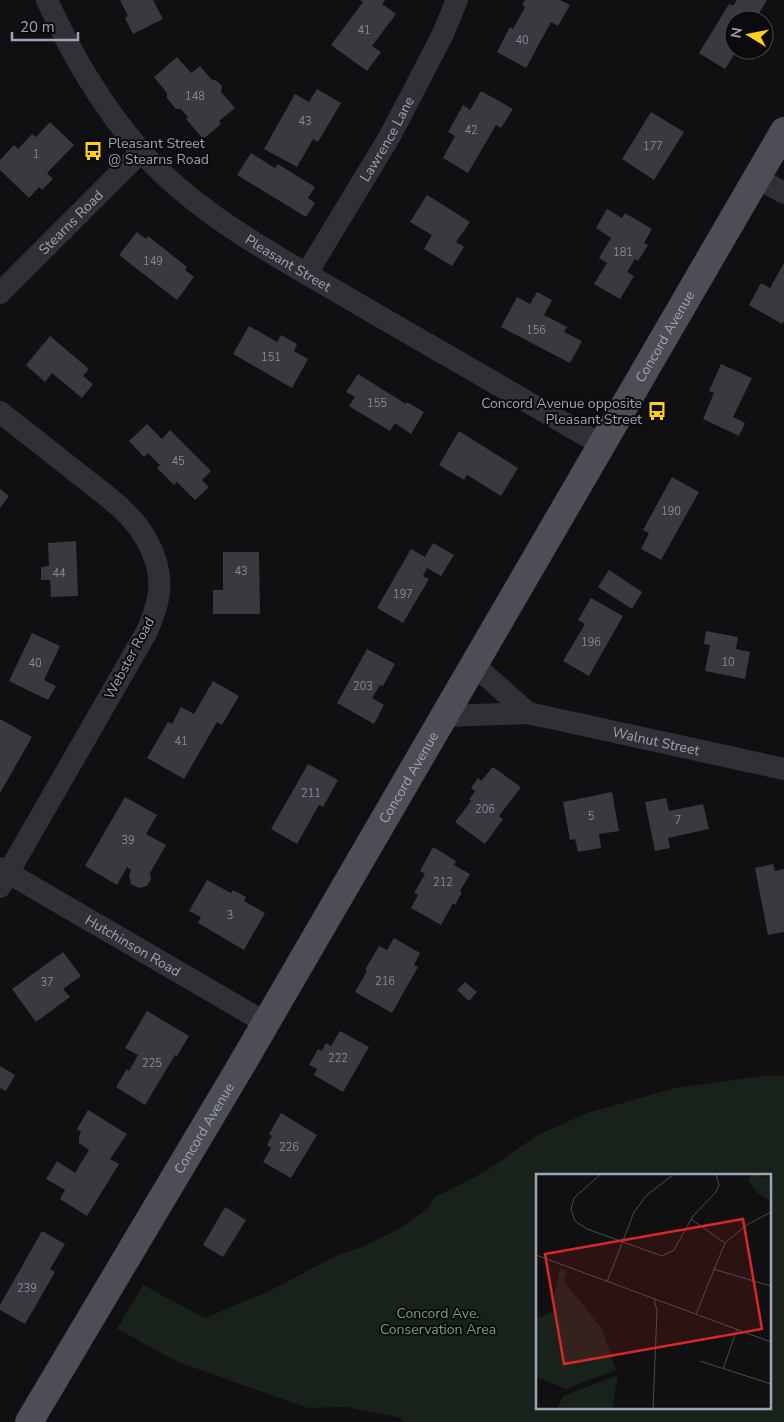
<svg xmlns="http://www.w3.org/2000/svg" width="784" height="1422" font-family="'Nunito Sans',sans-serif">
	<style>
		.green { fill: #19211b; fill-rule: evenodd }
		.building { fill: #39393f }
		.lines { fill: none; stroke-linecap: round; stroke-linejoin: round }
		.minor { stroke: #303036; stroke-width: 22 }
		.major { stroke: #4c4d55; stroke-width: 28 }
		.labels { text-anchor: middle; stroke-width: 4; stroke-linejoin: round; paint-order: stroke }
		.number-label { font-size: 11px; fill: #868896 }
		.street-label { font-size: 14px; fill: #9fa3b3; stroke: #0b0a0c }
		.poi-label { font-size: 14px; fill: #9fa3b3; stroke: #0b0a0c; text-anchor: start }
		.park-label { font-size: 14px; fill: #74a07c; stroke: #0b0a0c }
		.inset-road { fill: none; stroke: #494a52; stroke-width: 1 }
		.view { fill: #d62828; fill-opacity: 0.15; stroke: #d62828; stroke-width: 2.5 }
		.inset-edge { fill: none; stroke: #9fa3b3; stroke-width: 2.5 }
	</style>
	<rect width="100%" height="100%" fill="#100f11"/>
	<!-- green -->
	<path class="green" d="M763,1076H784V1422H404L400,1418L347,1407L308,1408L178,1362L117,1329L143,1285L205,1318L267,1292L338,1255L362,1247L399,1229L427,1209L435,1197L486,1171L536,1136L587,1113L675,1088ZM538,1176H770V1408H538Z"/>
	<!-- building -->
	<g class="building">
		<polygon points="120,0 153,0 163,19 133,34 125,18 128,16"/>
		<polygon points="360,0 385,0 382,4 396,14 372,46 381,52 367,71 331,45 363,2"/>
		<polygon points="525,0 560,0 570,5 558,26 551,22 526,68 497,52 510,27 513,29 525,7 522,5"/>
		<polygon points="737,0 767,0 755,20 734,20 734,50 737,50 725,69 699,53 729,4 733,6"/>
		<polygon points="177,57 191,73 200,66 211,79 217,81 222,86 221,92 235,108 219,121 221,124 203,139 186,119 188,117 181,109 176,109 167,98 167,93 154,77"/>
		<polygon points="317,89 341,103 318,142 313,139 297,167 264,149 295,94 309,102"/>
		<polygon points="481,91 513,109 501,128 496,125 468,173 443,158 455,136 448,132 463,105 470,110"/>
		<polygon points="651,112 684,132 654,180 622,159"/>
		<polygon points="50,122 74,145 47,173 53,179 42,190 39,187 29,198 0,170 0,160 14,145 18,149 32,134 36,137"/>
		<polygon points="251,153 275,168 278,164 315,187 308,198 315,203 306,217 237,175"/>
		<polygon points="427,195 470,222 456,242 464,247 452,266 424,249 432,235 410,222"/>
		<polygon points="607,209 622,218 625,213 652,229 644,243 648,245 638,261 635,259 627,272 634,276 620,299 594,284 607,263 599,258 611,238 596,228"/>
		<polygon points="137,232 146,239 148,236 187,267 185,270 194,277 177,300 119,255"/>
		<polygon points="784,263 784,321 782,324 749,305 761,283 770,288"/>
		<polygon points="537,292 552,300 544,315 567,327 564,332 582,341 570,363 501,327 517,297 530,304"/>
		<polygon points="249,326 277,342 281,335 297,344 294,351 308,359 292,388 233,354"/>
		<polygon points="50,336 89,369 83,376 93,384 82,398 52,373 45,382 26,365"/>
		<polygon points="721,364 752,378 733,417 745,423 739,436 703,419 714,393 709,391"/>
		<polygon points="358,374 406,404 407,402 424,412 411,434 395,423 390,431 349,406 355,397 346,392"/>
		<polygon points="147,424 162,439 170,430 211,471 202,480 209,487 195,500 177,482 174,485 157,468 160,465 148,453 144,457 129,441"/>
		<polygon points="459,431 518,468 501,496 467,475 464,480 439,465"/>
		<polygon points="672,477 699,492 661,560 641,549 649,533 643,530"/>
		<polygon points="0,489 9,496 0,508"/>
		<polygon points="76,541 78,596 51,597 50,580 41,580 41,567 49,566 48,543"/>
		<polygon points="433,543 454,555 441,576 427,568 423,576 429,579 403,623 377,608 411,549 425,557"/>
		<polygon points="223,552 259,552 260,614 213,614 213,590 223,590"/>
		<polygon points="609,570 642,592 632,609 598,587"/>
		<polygon points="591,598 623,616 589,676 563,661 585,624 578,620"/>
		<polygon points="706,631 738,637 736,649 750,652 745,679 705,671 710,645 704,644"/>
		<polygon points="32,633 60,646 44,680 56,686 48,700 9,681"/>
		<polygon points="367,649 395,664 383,686 380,685 372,698 384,705 374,724 337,703"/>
		<polygon points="213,681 239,696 222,725 217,722 184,779 147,758 168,722 172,724 181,707 194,714"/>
		<polygon points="0,719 32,737 0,793"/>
		<polygon points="308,764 338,780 323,807 319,805 297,844 271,829"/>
		<polygon points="493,767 521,787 499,816 503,819 485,844 455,822 471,801 469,800 475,791 471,788 478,778 481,781"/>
		<polygon points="612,792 619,831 599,834 601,848 578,852 575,839 570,840 563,802"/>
		<polygon points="125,797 157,815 146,834 166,845 150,873 151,879 147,886 139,888 131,884 129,875 131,870 127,867 117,885 85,866"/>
		<polygon points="666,798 669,811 703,804 709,829 668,838 670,848 655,851 645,802"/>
		<polygon points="433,847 456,861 454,865 470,874 460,891 462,892 455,905 453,903 441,925 411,908 418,895 414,893 425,874 420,871"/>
		<polygon points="773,864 775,871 784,869 784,932 768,935 755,868"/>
		<polygon points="207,880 231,893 233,890 246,897 244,901 265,913 244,950 198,923 201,917 189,911"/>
		<polygon points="394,938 420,953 414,965 418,967 392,1013 355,992 367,971 365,970 379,946 387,950"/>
		<polygon points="63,952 81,976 63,989 70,997 36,1022 12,989"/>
		<polygon points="465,982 477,992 469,1001 457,990"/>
		<polygon points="147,1011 189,1036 177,1056 175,1055 145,1105 116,1087 127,1069 129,1071 138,1055 125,1048"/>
		<polygon points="340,1031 369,1047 343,1092 314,1075 317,1069 309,1065 318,1049 322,1051 326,1043 331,1046"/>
		<polygon points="0,1066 15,1075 6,1091 0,1088"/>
		<polygon points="88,1110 127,1134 110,1159 119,1164 87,1216 60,1199 65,1190 46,1179 57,1161 75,1173 89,1150 79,1143 79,1137 81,1132 77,1129"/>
		<polygon points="281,1113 317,1135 291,1178 263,1162 271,1148 267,1145 272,1136 269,1134"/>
		<polygon points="225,1207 246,1220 223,1257 203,1245"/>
		<polygon points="42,1231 65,1244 50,1269 55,1272 25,1324 0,1310 0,1305"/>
	</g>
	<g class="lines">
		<!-- minor -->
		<g class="minor">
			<path id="s1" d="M47,0C70,52 103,108 141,151C197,215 280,258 353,301C436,349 519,397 602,445"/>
			<polyline points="757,178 784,193"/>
			<path id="s2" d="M307,273L390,136L442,36L457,0"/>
			<path id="s3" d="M0,293L141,152"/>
			<path d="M0,412L108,497C137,519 163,554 159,593C157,607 152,620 146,633L0,887"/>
			<polyline points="474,665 528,713"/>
			<path id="s4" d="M445,716L528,713L784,769"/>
			<path id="s5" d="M0,868L266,1023"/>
		</g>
		<!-- major -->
		<path class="major" id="s6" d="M29,1422L242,1064L784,131"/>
	</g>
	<!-- icons -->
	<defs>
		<g id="bus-bare" transform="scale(1.5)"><path d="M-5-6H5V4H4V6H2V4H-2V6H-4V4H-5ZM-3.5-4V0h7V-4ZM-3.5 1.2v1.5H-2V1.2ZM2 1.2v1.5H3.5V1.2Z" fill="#ffcf19" stroke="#0b0a0c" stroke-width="2.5" paint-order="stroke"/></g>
	</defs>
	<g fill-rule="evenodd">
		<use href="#bus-bare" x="93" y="151"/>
		<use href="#bus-bare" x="657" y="411"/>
	</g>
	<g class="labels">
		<!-- number labels -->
		<g class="number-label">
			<text x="364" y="34">41</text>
			<text x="522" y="44">40</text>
			<text x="195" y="100">148</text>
			<text x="305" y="125">43</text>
			<text x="471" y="134">42</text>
			<text x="653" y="150">177</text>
			<text x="36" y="158">1</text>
			<text x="623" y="256">181</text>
			<text x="153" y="265">149</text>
			<text x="536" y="334">156</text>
			<text x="271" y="361">151</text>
			<text x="377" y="407">155</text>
			<text x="178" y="465">45</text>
			<text x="671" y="515">190</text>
			<text x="241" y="575">43</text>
			<text x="59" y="577">44</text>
			<text x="403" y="598">197</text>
			<text x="591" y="646">196</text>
			<text x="728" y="666">10</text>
			<text x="35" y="667">40</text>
			<text x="363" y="690">203</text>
			<text x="181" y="745">41</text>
			<text x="311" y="797">211</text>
			<text x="485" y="813">206</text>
			<text x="591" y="820">5</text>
			<text x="678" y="824">7</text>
			<text x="128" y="844">39</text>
			<text x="443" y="886">212</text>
			<text x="230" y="919">3</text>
			<text x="385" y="985">216</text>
			<text x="47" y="986">37</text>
			<text x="338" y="1062">222</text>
			<text x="152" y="1067">225</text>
			<text x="289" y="1151">226</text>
			<text x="27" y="1292">239</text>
		</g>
		<!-- street labels -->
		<g class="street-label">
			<text dy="5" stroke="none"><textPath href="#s2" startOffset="156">Lawrence Lane</textPath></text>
			<text dy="5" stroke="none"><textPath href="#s3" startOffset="100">Stearns Road</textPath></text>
			<text dy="5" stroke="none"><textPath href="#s1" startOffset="364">Pleasant Street</textPath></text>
			<text dy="5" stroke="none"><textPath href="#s6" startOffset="1258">Concord Avenue</textPath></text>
			<text transform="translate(129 658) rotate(-62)" y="5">Webster Road</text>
			<text dy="5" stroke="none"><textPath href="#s4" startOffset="214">Walnut Street</textPath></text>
			<text dy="5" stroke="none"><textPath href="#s6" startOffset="748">Concord Avenue</textPath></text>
			<text dy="5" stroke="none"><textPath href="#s5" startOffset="154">Hutchinson Road</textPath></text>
			<text dy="5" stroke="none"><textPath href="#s6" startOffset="342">Concord Avenue</textPath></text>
		</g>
		<!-- poi labels -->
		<g class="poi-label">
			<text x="108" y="148">Pleasant Street<tspan x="108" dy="16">@ Stearns Road</tspan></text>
			<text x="642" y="408" text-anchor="end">Concord Avenue opposite<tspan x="642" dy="16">Pleasant Street</tspan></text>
		</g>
		<!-- park labels -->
		<g class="park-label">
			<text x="438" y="1318">Concord Ave.<tspan x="438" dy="16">Conservation Area</tspan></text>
		</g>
	</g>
	<!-- overview -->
	<g transform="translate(536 1174)">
		<rect width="235" height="235" fill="#100f11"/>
		<path d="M216,0L235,4L233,26L222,20L212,6ZM24,94L31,97L28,107L66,155L80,196L30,215L0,203V145L19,136L18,123ZM82,201L76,235H21L27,222Z" fill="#19211b"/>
		<path class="inset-road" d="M65,0L38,24L35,35L39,47L51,55L126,82L138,76L157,42L180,18L183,11L180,0M155,45L189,69M0,81L235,168M177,95L235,112M71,108L98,38L111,21L138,0M160,140L189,69L209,52L235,38M164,187L235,210M187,195L201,155M117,235L121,136L118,125"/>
		<path class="view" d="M207,45L226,155L28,190L9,80Z"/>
		<rect width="235" height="235" class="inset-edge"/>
	</g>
	<!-- north arrow -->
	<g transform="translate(749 35) rotate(280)"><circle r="24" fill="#0b0a0c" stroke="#46474f"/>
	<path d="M0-4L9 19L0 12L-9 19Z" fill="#ffcf19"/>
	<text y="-8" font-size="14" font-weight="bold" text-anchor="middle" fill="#9fa3b3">N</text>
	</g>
	<!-- scale -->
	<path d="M12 32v8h66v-8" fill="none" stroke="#9fa3b3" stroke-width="2.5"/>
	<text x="20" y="32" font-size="15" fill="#9fa3b3" stroke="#0b0a0c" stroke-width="4" paint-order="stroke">20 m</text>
</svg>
